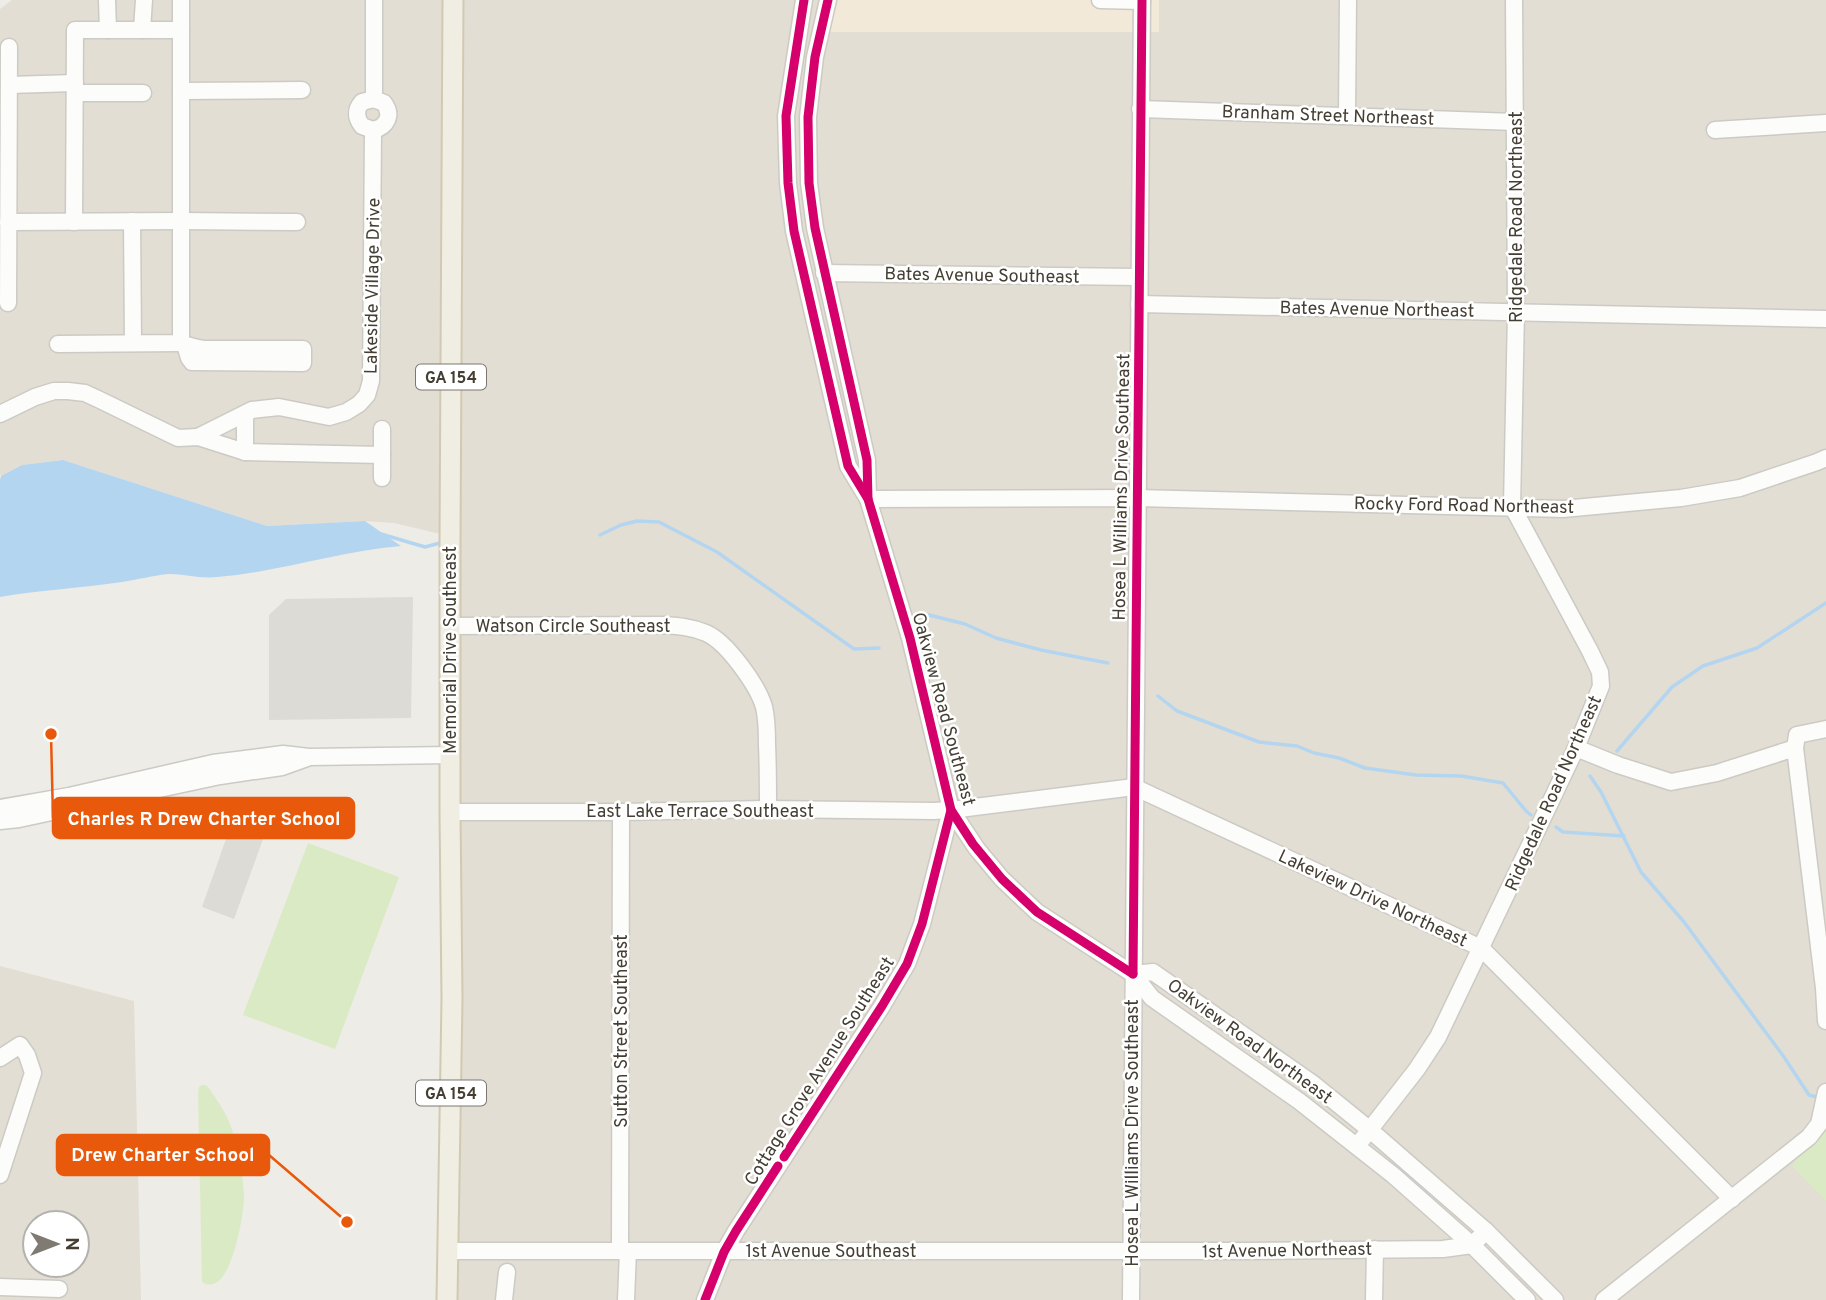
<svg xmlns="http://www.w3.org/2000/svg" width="1826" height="1300" font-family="Overpass,sans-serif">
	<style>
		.residential { fill: #e3ded3; fill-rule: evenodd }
		.commercial { fill: #f2e9d8 }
		.green { fill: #daeac4 }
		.parking { fill: #dddbd6 }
		.water { fill: #b4d5ef }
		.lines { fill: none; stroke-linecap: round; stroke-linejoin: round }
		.stream { stroke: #b4d5ef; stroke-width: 3.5 }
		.minor-casing { stroke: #cccac4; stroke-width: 19 }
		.major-casing { stroke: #d1c9b2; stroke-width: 23 }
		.minor { stroke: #fcfcfb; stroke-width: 16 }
		.major { stroke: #f0ede2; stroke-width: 19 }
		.cycleway-casing { stroke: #fff; stroke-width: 13 }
		.cycleway { stroke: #d6006c; stroke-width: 9 }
		.labels { text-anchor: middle; stroke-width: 5; stroke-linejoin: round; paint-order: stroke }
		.shield { fill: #fff; stroke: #7c7870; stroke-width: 2 }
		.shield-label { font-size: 16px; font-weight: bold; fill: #443e33 }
		.street-label { font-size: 18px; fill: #443e33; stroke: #fff }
		.leader { fill: none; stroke: #e8590c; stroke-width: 2.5 }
		.callout-dot { fill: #e8590c; stroke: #fff; stroke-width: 2.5 }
		.callout { fill: #e8590c; stroke: #e8590c; stroke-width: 2.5 }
		.callout-label { font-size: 19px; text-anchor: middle; font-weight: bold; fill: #fff }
	</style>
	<rect width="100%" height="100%" fill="#eeece6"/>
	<!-- residential -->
	<g class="residential">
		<polygon points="12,0 837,0 1159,31 1159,0 1826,0 1826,1300 444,1300 453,537 394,523 365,521 267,526 63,460 22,465 1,476 0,474 0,9"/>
		<path d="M0,966L134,1001L141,1300H0ZM35,1223H77V1265H35Z"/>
	</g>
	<!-- commercial -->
	<polygon class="commercial" points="837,0 1159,0 1159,32 824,32"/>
	<!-- green -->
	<g class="green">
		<polygon points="308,843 399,877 335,1049 243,1015"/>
		<path d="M202,1085H206L208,1087C213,1095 219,1102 223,1110C232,1125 237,1145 240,1162C242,1174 244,1187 244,1200C243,1215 231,1300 202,1282L198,1093L199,1087Z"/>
		<polygon points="1826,1114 1826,1201 1792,1166"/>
	</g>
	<!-- parking -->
	<g class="parking">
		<polygon points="413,597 411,718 269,720 269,615 286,599"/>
		<polygon points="233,819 266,831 234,919 202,907"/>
	</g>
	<!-- water -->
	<path class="water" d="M63,460L267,526L365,521L401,546C339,551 280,572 217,577C201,579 185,574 169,574C154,575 137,580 122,582C81,588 41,590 0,597V480L1,476L22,465Z"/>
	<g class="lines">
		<!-- stream -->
		<g class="stream">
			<polyline points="381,534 425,547 440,543"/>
			<polyline points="600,535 621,525 637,521 659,522 717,552 854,649 879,648"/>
			<polyline points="925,614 965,624 996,638 1041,650 1108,663"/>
			<polyline points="1158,696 1177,711 1259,742 1297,746 1314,753 1339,758 1365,768 1416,775 1461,776 1503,783 1526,811 1531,815"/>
			<polyline points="1617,751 1672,687 1703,666 1757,648 1826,603"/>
			<polyline points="1590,776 1601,792 1641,872 1684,922 1784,1057 1809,1095 1817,1097"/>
			<polyline points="1556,827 1563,832 1624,836"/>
		</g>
		<!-- minor casing -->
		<g class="minor-casing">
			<g id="minor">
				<polyline points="107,0 108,30"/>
				<polyline points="804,0 786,116 788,183 794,231 848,466 868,499 910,638 951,810 977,849 1002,879 1037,912 1133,974 1152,998 1299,1101 1393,1175 1472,1245 1527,1300"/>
				<polyline points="828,0 815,57 808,117 809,183 815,228 867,460 868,496"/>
				<polyline points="1100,0 1142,1"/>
				<polyline points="142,30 144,0"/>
				<polyline points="9,85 75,83"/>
				<polyline points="181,91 302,90"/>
				<polyline points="75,93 143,93"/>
				<polyline points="1140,109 1515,122"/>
				<polyline points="1347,115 1348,0"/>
				<path d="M373,130L362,126C356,118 355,110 362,102L374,99"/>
				<polyline points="1715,130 1826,123"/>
				<polyline points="132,221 133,343"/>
				<polyline points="8,222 181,221 297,222"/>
				<polyline points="74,222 75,30 181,30"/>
				<polyline points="824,273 1139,277"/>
				<polyline points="8,303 9,47"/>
				<polyline points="1139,304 1826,319"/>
				<path d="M181,343C189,346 196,348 204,349H303V363L192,362L189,358L185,345"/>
				<polyline points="58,344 181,343 181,0"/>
				<polyline points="0,414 35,397 54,391 68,391 85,393 100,400 178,438 198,437 245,452 382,455"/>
				<polyline points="245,414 245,452"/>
				<polyline points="382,429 382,478"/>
				<path d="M198,437L252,410L279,407L329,417L346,412L359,404L367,395L371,381L373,130C387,127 393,115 384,103L374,99V0"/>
				<polyline points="868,499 1137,498 1563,509 1681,498 1740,488 1817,462 1826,458"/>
				<path d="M450,626L664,625C678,626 692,627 706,633C727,642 758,686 764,707C767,719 767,733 767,745C768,766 768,788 768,809"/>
				<polyline points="1576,748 1618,765 1671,782 1717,773 1795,748 1797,735 1826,729"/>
				<polyline points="1795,748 1824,988 1826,1021"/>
				<polyline points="0,808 69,796 213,763 283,754 309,757 451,755"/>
				<polyline points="450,812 621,812 768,809 933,811 951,810 1134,787 1481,948 1732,1199"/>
				<polyline points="0,821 19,819 220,776 282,767 307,758"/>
				<polyline points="1133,974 1153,972 1312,1083 1370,1130 1486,1231 1555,1300"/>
				<polyline points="0,1058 20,1045 27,1055 33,1073 0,1175"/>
				<polyline points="1357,1146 1417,1069 1438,1037 1550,803 1576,748 1601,686 1600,672 1590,651 1512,506 1516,312 1514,0"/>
				<polyline points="448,1251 1245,1251 1443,1249 1472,1245 1486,1231"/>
				<polyline points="620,1251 621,812"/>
				<polyline points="0,1287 59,1289"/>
				<polyline points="504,1300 507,1272"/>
				<polyline points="626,1300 628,1251"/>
				<polyline points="705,1300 724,1252 736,1231 882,1006 907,964 922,924 951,810"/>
				<polyline points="1131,1300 1142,0"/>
				<polyline points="1374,1300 1375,1249"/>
				<polyline points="1604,1300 1809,1137 1819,1124 1826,1092"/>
			</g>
		</g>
		<!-- major casing -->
		<g class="major-casing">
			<polyline id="major" points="447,1300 452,999 450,812 450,542 453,0"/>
		</g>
		<!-- minor -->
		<use href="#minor" class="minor"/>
		<!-- major -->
		<use href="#major" class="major"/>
		<!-- cycleway casing -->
		<g class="cycleway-casing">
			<g id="cycleway">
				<polyline points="804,0 786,116 788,183 794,231 848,466 868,499 910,638 951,810 973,844 1002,879 1037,912 1133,974"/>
				<polyline points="828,0 815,57 808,117 809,183 815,228 867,460 868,499"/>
				<polyline points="1133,974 1142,0"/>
				<polyline points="784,1157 882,1006 907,964 922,924 951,810"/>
				<polyline points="705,1300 724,1252 736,1231 778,1166"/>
			</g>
		</g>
		<!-- cycleway -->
		<use href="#cycleway" class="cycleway"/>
	</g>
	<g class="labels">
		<!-- shield labels -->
		<g class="shield">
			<rect x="416" y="364.5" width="70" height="25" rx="5"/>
			<rect x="416" y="1080.5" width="70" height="25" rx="5"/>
		</g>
		<g class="shield-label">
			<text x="451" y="383">GA 154</text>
			<text x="451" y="1099">GA 154</text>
		</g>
		<!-- street labels -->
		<g class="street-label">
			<text transform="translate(1328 115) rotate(2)" y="6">Branham Street Northeast</text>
			<text transform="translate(1516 217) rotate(-90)" y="6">Ridgedale Road Northeast</text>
			<text transform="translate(982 275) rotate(1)" y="6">Bates Avenue Southeast</text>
			<text transform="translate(372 286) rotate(-89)" y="6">Lakeside Village Drive</text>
			<text transform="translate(1377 309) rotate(1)" y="6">Bates Avenue Northeast</text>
			<text transform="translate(1121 487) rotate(-89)" y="6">Hosea L Williams Drive Southeast</text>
			<text transform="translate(1464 505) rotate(1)" y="6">Rocky Ford Road Northeast</text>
			<text x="573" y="632">Watson Circle Southeast</text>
			<text transform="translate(450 650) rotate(-90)" y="6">Memorial Drive Southeast</text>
			<text transform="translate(944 709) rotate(75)" y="6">Oakview Road Southeast</text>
			<text transform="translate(1553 793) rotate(-66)" y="6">Ridgedale Road Northeast</text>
			<text x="700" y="817">East Lake Terrace Southeast</text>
			<text transform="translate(1373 898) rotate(25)" y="6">Lakeview Drive Northeast</text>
			<text transform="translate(621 1031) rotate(-90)" y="6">Sutton Street Southeast</text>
			<text transform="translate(1250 1041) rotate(36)" y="6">Oakview Road Northeast</text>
			<text transform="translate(819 1071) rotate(-58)" y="6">Cottage Grove Avenue Southeast</text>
			<text transform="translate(1132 1133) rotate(-90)" y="6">Hosea L Williams Drive Southeast</text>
			<text transform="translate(1287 1250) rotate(-1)" y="6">1st Avenue Northeast</text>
			<text x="831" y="1257">1st Avenue Southeast</text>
		</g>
	</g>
	<!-- callouts -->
	<path class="leader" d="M51 734L53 818M347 1222L269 1155"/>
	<g class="callout-dot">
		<circle cx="51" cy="734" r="7"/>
		<circle cx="347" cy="1222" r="7"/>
	</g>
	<g class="callout">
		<rect x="53" y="798" width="301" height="40" rx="7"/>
		<rect x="57" y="1135" width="212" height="40" rx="7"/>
	</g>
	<g class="callout-label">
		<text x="204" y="825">Charles R Drew Charter School</text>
		<text x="163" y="1161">Drew Charter School</text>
	</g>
	<!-- north arrow -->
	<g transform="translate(56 1244) rotate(90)"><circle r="33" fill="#ffffff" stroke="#b4b2ad" stroke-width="2"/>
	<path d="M0-5L12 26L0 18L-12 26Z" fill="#807b72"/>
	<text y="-10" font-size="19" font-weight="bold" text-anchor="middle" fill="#443e33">N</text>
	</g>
</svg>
